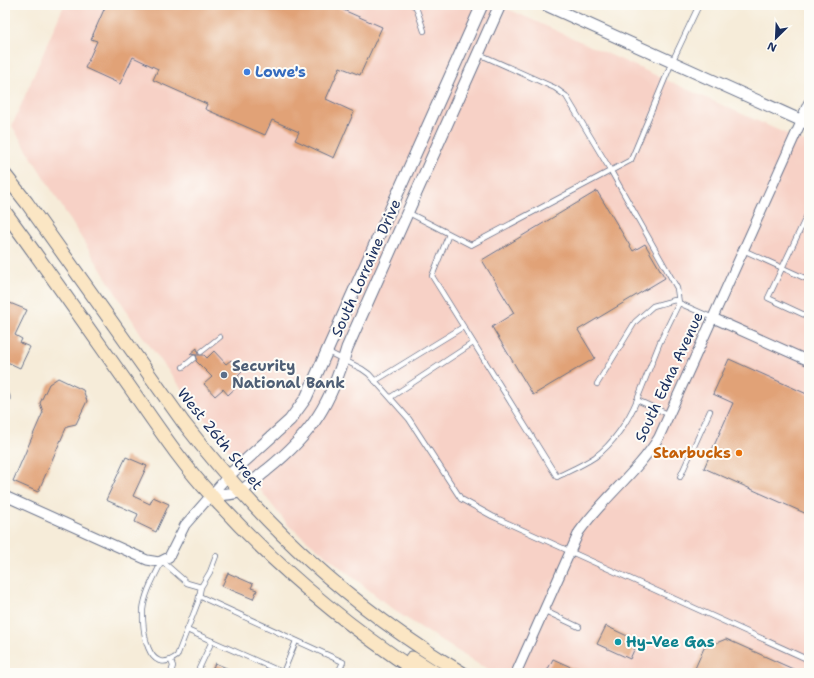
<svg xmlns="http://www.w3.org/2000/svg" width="814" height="678" font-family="'Shantell Sans',sans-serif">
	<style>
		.built { fill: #f7d1c6 }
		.building { fill: #e1a277 }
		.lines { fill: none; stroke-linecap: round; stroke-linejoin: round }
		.service-casing { stroke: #687189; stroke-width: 6 }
		.minor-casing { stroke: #687189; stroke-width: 11 }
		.tertiary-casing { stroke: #687189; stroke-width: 13 }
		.secondary-casing { stroke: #687189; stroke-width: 15 }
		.service { stroke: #fff; stroke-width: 4.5 }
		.minor { stroke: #fff; stroke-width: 9 }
		.tertiary { stroke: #fff; stroke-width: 11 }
		.secondary { stroke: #fbe6c4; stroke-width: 13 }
		.shop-dot { fill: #3f7fe0; stroke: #fdfcf7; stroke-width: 1.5 }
		.service-dot { fill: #5c6f8a; stroke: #fdfcf7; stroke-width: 1.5 }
		.food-dot { fill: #e8710a; stroke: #fdfcf7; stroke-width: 1.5 }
		.culture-dot { fill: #0f9aa8; stroke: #fdfcf7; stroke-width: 1.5 }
		.labels { text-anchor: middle; stroke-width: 4; stroke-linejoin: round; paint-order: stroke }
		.shop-label { font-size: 15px; font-weight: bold; fill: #366cbe; stroke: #fdfcf7; text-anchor: start }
		.street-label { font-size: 15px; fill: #1b2f5e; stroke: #fdfcf7 }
		.service-label { font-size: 15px; font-weight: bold; fill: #4e5e75; stroke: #fdfcf7; text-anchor: start }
		.food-label { font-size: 15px; font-weight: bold; fill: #c56008; stroke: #fdfcf7; text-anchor: end }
		.culture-label { font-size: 15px; font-weight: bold; fill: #0d838f; stroke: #fdfcf7; text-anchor: start }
	</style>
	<rect width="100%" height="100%" fill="#fdfcf7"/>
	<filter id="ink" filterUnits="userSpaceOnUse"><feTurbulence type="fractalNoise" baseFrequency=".025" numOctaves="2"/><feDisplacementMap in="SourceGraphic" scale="8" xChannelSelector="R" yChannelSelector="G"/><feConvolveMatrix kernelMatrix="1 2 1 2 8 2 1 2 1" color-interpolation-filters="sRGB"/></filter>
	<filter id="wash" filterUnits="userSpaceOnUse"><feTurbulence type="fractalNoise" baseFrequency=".012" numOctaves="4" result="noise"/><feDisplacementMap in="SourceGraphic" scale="16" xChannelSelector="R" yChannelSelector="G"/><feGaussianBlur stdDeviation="0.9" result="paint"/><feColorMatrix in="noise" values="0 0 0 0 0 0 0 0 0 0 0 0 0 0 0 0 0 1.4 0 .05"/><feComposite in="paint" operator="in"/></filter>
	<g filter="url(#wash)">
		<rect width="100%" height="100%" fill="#f6ecd9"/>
		<!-- built -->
		<polygon class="built" points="64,5 499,5 809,144 809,673 496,673 478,664 395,611 288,525 218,437 141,334 12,126"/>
		<g id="blocks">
			<!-- building -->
			<g class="building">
				<polygon points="106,5 332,5 382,27 360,75 340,67 326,99 354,112 334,158 295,140 299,132 272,120 265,135 205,109 207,104 153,80 158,69 133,57 120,84 85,68 97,41 91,39"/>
				<polygon points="597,191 633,251 645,244 665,278 578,330 595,358 533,395 492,327 514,313 482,260"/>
				<polygon points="5,301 27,310 15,335 22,339 20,343 30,347 20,368 5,361"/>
				<polygon points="197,348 198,355 204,355 207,358 214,351 226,364 231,360 242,372 238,376 243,381 228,395 223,389 215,396 204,384 212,377 196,361 197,355 190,354"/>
				<polygon points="729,359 809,395 809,515 704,468 733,403 713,394"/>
				<polygon points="58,378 83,390 87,401 76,424 67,426 38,492 13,481 43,412 40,403 49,384"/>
				<polygon points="126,457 147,466 133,496 150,504 153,497 169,504 156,532 135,522 138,514 106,500"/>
				<polygon points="228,573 253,584 251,588 257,590 253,599 222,586"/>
				<polygon points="606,626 638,641 630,659 597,644"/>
				<polygon points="726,639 802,673 693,673 704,648"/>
				<polygon points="553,659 584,673 546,673"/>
				<polygon points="215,663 238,673 211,673"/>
			</g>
		</g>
	</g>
	<g filter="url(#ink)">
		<use href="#blocks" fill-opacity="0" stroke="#687189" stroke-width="1"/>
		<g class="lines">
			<!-- service casing -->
			<g class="service-casing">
				<g id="service">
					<polyline points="413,5 416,7 424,31"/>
					<polyline points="479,54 555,88 566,96 611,171 677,288 679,303 675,300 653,306 635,322 597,384"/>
					<polyline points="809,211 768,298 809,317"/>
					<polyline points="409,213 471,245 631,160 672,62 699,5"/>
					<path d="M449,234L432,276L557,477C569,471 583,465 595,457C613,444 628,421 637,400L670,415"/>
					<polyline points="743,250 809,280"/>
					<polyline points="201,352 220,337"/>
					<polyline points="328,352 362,369 369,374 409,419 461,499 492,516 809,660"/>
					<polyline points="183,367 194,358"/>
					<polyline points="375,381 463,327"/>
					<polyline points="391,397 473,343"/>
					<polyline points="637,400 660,342 679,303 713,318"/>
					<polyline points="680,477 710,411"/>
					<path d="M201,587L198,602L177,656C147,678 142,628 143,610C145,592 155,576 162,561L187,583L201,587L210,572L216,556"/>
					<polyline points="199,596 343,662 338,673"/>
					<polyline points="543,610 579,627"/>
					<polyline points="187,630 284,673"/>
					<polyline points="171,661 173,666 171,673"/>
					<polyline points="197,673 212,641"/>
					<polyline points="283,673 296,641"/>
				</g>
			</g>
			<!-- minor casing -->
			<g class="minor-casing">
				<g id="minor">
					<polyline points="713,318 809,361"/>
					<polyline points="5,397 5,399"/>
					<polyline points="5,496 147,560 159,562 169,557 185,525 227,477"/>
					<path d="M516,673L579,532C603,498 637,473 659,437L802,120"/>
				</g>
			</g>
			<!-- tertiary casing -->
			<g class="tertiary-casing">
				<g id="tertiary">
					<polyline points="546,5 809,124"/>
					<polyline points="802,120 809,104"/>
					<polyline points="227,477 290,420 306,398 482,5"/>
					<path d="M211,496C220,494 234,495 241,491C250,485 259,476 267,470C313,433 331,403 347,348L500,5"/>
				</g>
			</g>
			<!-- secondary casing -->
			<g class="secondary-casing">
				<g id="secondary">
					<path d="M5,175L27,203L183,422C263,525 350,607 462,673"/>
					<path d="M5,212C47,269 88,328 129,386C155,423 181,463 212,496C273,564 343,623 419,673"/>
					<polyline points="412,658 436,673"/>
				</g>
			</g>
			<!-- service -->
			<use href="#service" class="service"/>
			<!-- minor -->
			<use href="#minor" class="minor"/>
			<!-- tertiary -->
			<use href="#tertiary" class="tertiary"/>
			<!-- secondary -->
			<use href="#secondary" class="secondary"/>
		</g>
	</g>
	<!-- markers -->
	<circle class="shop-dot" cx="247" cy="72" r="4"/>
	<circle class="service-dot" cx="224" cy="375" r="4"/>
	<circle class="food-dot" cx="739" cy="453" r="4"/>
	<circle class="culture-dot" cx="618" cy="642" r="4"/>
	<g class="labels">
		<!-- shop labels -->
		<g class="shop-label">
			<text x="255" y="77">Lowe's</text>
		</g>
		<!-- street labels -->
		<g class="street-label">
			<text transform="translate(366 268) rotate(-66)" y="5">South Lorraine Drive</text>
			<text transform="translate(669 377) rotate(-65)" y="5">South Edna Avenue</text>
			<text transform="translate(220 439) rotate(51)" y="5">West 26th Street</text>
		</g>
		<!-- service labels -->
		<g class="service-label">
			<text x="232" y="371">Security<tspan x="232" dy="17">National Bank</tspan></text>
		</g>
		<!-- food labels -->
		<g class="food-label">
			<text x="731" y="458">Starbucks</text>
		</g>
		<!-- culture labels -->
		<g class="culture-label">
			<text x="626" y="647">Hy-Vee Gas</text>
		</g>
	</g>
	<!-- margin -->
	<rect width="814" height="678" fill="none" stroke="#fdfcf7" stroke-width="20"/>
	<!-- north arrow -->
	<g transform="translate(776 38) rotate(204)" stroke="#fdfcf7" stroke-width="3" paint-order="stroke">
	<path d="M0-3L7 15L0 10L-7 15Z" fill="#1b2f5e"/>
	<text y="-6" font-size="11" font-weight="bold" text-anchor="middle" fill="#1b2f5e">N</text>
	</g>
</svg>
